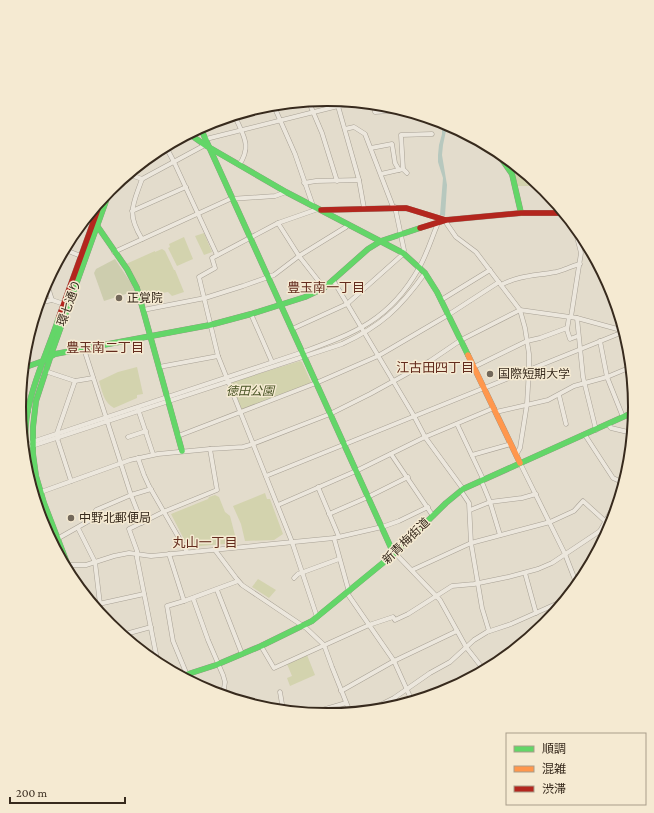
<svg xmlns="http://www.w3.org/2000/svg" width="654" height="813" font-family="'Crimson Pro','Noto Sans JP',serif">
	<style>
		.green { fill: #d3d3ae }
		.cemetery { fill: #cdcdae }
		.water { fill: #b7c8be }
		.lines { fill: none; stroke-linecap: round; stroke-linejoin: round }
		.street-casing { stroke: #a8a195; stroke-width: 5 }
		.fast-casing { stroke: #989185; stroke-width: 6 }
		.slow-casing { stroke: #989185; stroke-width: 6 }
		.jam-casing { stroke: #989185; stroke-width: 6 }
		.street { stroke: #ece7dd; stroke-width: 4 }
		.fast { stroke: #63d668; stroke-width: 5.5 }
		.slow { stroke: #ff974d; stroke-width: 5.5 }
		.jam { stroke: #b3261e; stroke-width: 5.5 }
		.poi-dot { fill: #73685a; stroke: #f5ead2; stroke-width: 1.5 }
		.labels { text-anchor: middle; stroke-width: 3; stroke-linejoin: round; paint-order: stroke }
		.poi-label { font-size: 12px; fill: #372a1d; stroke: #f5ead2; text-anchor: start }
		.street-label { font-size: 12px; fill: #372a1d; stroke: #f5ead2 }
		.park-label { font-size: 12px; font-style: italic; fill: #485324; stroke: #f5ead2 }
		.neighbourhood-label { font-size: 13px; fill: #632b1d; stroke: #f5ead2 }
		.rim { fill: none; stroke: #372a1d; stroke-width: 2 }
	</style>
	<rect width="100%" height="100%" fill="#e3dccc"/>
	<!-- green -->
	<g class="green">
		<polygon points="498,151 542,186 515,186"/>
		<polygon points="204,233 212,252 204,255 195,236"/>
		<polygon points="184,237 193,259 177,266 168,248 170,247 169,244"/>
		<path d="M162,249L165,251L174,270H175L184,292L172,296L168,292L145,296C142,294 130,270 126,264L155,251V252Z"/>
		<polygon points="300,361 302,362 311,382 310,384 243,409 241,409 231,384 232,382"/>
		<path d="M137,367L143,394L137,395V398L114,408C104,403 102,391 99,381L118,372Z"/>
		<polygon points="265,493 267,499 270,499 283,534 274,540 245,541 241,524 233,506"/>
		<polygon points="215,495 219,497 225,512 230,516 237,543 188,547 171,514 208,499 209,497"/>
		<polygon points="258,579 276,590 269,598 252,587"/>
		<polygon points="307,655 315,675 290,686 287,678 292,676 287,664"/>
	</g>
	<!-- cemetery -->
	<polygon class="cemetery" points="115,259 131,283 135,291 104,301 94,273 96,269"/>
	<!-- water -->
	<polygon class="water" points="442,121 447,123 447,126 443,145 442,155 447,185 445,216 440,215 443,178 438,162 438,155 439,145 442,134"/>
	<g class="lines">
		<!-- street casing -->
		<g class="street-casing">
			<g id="street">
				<polyline points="336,99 359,180 364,208"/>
				<polyline points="308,100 322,133 337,181"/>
				<polyline points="373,103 375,112 405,110"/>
				<polyline points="273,104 295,154 313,206"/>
				<path d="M234,114C242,134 253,145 239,165"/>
				<polyline points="434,123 434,119"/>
				<polyline points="345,129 354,127 365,134 393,207"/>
				<polyline points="206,139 338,106 363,102"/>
				<polyline points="165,145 174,162 217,255"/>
				<polyline points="371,148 392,144 395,163 399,170"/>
				<polyline points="403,169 401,135 432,134"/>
				<polyline points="128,174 142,179"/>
				<polyline points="381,174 403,169 407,173"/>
				<polyline points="304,183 316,181 359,180"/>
				<polyline points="132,211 186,187"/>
				<polyline points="446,220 447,224 456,237 476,252 520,310 525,328 529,354 529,369 527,404 520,448 516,455"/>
				<polyline points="278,223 299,256 324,288"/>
				<path d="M142,239C126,213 133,205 142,179L205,145"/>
				<polyline points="63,249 81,256"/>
				<polyline points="114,252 230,199 275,196 286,192"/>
				<polyline points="333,280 414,416 425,437 463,489"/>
				<polyline points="46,281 52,300"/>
				<path d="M501,285C520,275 535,276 556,272C565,270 571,266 580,264"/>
				<polyline points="441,300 490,270"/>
				<polyline points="38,303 52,300 64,304"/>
				<polyline points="143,310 205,298 243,286 274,275 299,256 346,227 348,224"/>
				<polyline points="251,314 272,362"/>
				<polyline points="569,317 567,330 570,339 578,336"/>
				<polyline points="571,317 581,253 574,225"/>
				<polyline points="577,318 583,377 596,430"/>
				<polyline points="623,326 623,332 626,336"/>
				<polyline points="292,329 347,304 402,255 404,250 395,207"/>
				<polyline points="600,341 607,377 623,417"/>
				<polyline points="84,349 131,495 151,489"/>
				<polyline points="24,354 28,366"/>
				<polyline points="159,367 218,356"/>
				<polyline points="474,367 527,341 540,338 567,328"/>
				<polyline points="45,371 75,381 93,378"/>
				<polyline points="559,395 566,424"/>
				<polyline points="138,409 153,454"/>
				<polyline points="496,412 548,400 574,386 607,377 631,367"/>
				<polyline points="457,424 483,479"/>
				<polyline points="608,424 611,428 632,433"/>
				<polyline points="585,435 613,478 624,483"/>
				<polyline points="178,436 316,383 378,356 448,315 499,282"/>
				<polyline points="128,437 146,431"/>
				<path d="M32,442L303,352C355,333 390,320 419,268C427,254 432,237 438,223"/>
				<path d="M32,446L342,344C381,326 400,308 425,273"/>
				<polyline points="391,454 433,516"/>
				<polyline points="472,455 511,444"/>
				<polyline points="138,458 144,475 149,486 187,552"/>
				<polyline points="520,463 565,554 577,585"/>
				<polyline points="266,476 623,332"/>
				<polyline points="481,480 490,502 500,535"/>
				<polyline points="71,481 58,441 57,433 75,381"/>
				<polyline points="318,487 339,537"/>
				<polyline points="461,491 469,503 471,543 482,608 489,631"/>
				<polyline points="41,492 130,460 158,454 210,449 243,447 250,445 330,414 370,394 430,361 461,340 520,310 577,318 621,330 623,332"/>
				<polyline points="368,497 408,477"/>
				<polyline points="278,505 356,471 425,437 494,408"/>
				<polyline points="470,510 490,502 522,498 536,494"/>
				<polyline points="329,514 368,497"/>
				<polyline points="78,528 95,562 100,604"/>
				<polyline points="600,531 608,531"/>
				<polyline points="334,538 349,592"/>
				<polyline points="57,539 94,518 96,510 131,495 142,523"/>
				<polyline points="215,550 236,578 242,585 306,628 324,645 332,667 350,712"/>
				<polyline points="395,553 440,600 466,647 484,670"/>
				<polyline points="169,554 184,601 238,581"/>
				<polyline points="71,565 86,565 114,556 129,553 151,556 334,538 382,527 399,521 428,507"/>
				<polyline points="412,570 471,543 550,522 574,511 583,501 605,521"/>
				<polyline points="525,573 536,613"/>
				<polyline points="294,578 298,574 339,559"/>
				<polyline points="217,590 242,654"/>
				<polyline points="347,593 394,661 412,701"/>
				<polyline points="193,598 208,640 223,675 225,682 223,695"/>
				<polyline points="184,601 167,606 173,641 187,675"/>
				<polyline points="94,605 144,594"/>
				<polyline points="317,617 292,542 218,356 199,277 215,268 212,258 278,223 318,209"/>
				<polyline points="122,635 151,627"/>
				<polyline points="261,646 274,668 369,625 393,617 395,620 408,614 452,586 474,584 508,577 538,569 552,563 600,531 618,499 624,484"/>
				<polyline points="158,664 137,558 137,551 129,529 163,512 217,490 210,449"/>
				<polyline points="341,691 394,661 457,631"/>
				<polyline points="280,692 283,710"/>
				<polyline points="370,710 394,698 430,673 450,662 474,640 487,632 511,624 565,600"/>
				<polyline points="312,713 346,703"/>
			</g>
		</g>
		<!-- fast casing -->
		<g class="fast-casing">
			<g id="fast">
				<polyline points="200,127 392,550 395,553"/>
				<polyline points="188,133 205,145 286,192 403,253 425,273 437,292 468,355"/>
				<polyline points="494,148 512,174 521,213"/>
				<polyline points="89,214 127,269 137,288 182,451"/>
				<polyline points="23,368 43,361 55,354 210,325 251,314 305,297 324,288 368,249 381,241 420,228"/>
				<polyline points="20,420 28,411"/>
				<path d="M56,549C36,501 16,453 30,401C37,372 50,345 59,317"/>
				<polyline points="75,576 80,589"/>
				<polyline points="74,581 44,503 36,476 33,454 33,427 36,401 53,349 111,187"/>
				<polyline points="182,676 216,665 261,646 312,621 395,553 446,503 463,489 634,412"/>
			</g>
		</g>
		<!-- slow casing -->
		<g class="slow-casing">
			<polyline id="slow" points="468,355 520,463"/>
		</g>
		<!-- jam casing -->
		<g class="jam-casing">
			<g id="jam">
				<polyline points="321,210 406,208 445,220"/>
				<polyline points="420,228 446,220 521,213 565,213"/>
				<polyline points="59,317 102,198"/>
			</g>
		</g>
		<!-- street -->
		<use href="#street" class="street"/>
		<!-- fast -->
		<use href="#fast" class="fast"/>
		<!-- slow -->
		<use href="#slow" class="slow"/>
		<!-- jam -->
		<use href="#jam" class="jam"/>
	</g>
	<!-- markers -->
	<g class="poi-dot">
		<circle cx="119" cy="298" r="4"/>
		<circle cx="490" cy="374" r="4"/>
		<circle cx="71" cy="518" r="4"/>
	</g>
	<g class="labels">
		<!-- poi labels -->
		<g class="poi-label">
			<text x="127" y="302">正覚院</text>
			<text x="498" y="378">国際短期大学</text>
			<text x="79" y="522">中野北郵便局</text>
		</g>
		<!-- street labels -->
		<g class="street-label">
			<text transform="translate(69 303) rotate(-70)" y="4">環七通り</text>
			<text transform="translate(406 541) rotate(-44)" y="4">新青梅街道</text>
		</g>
		<!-- park labels -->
		<g class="park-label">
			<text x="250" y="395">徳田公園</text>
		</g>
		<!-- neighbourhood labels -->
		<g class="neighbourhood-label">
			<text x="326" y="292">豊玉南一丁目</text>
			<text x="105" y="352">豊玉南二丁目</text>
			<text x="435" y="372">江古田四丁目</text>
			<text x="205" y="547">丸山一丁目</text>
		</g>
	</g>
	<!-- crop -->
	<path d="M0 0H654V813H0ZM26 407a301 301 0 1 1 602 0a301 301 0 1 1-602 0Z" fill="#f5ead2" fill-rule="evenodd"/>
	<path class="rim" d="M26 407a301 301 0 1 1 602 0a301 301 0 1 1-602 0Z"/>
	<!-- legend -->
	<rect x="506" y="733" width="140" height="72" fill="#f5ead2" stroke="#a99d8a"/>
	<rect x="514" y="746" width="20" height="6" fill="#63d668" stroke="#a99d8a"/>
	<text x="542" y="753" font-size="12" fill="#372a1d">順調</text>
	<rect x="514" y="766" width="20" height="6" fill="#ff974d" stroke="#a99d8a"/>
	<text x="542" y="773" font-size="12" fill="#372a1d">混雑</text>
	<rect x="514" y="786" width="20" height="6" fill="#b3261e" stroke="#a99d8a"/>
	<text x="542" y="793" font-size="12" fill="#372a1d">渋滞</text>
	<!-- scale -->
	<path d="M10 797v6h115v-6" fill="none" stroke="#372a1d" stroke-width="2"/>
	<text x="16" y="797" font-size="12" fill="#372a1d" stroke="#f5ead2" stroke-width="3" paint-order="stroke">200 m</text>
</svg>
